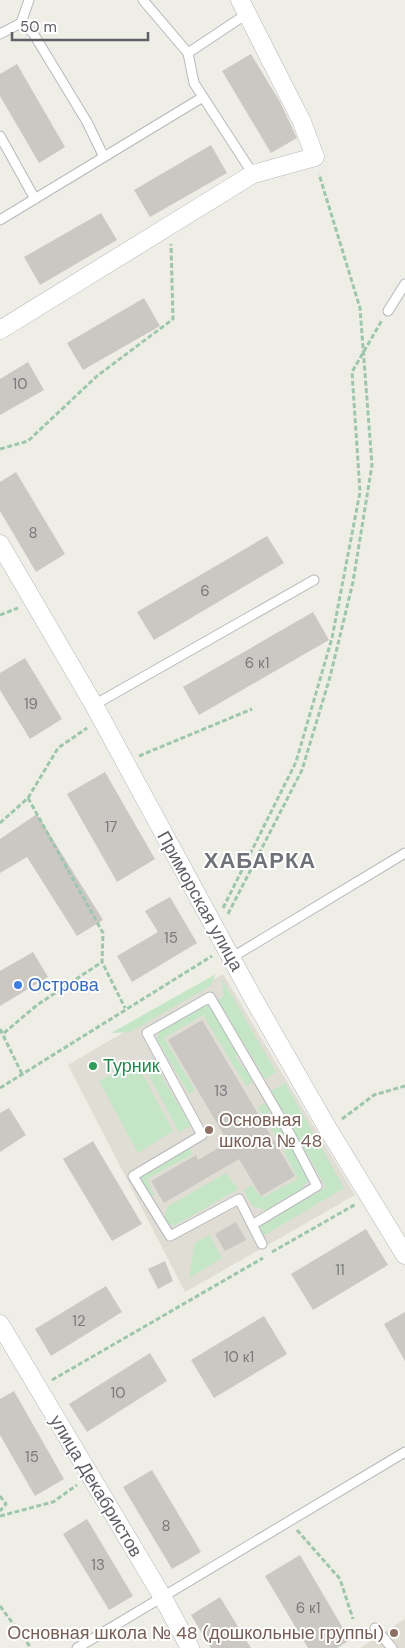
<svg xmlns="http://www.w3.org/2000/svg" width="405" height="1648" font-family="'DM Sans',sans-serif">
	<style>
		.education { fill: #dfddd4 }
		.green { fill: #c4e6c7 }
		.building { fill: #cbc8c3 }
		.lines { fill: none; stroke-linecap: round; stroke-linejoin: round }
		.lane-casing { stroke: #b6b8bc; stroke-width: 11 }
		.street-casing { stroke: #b6b8bc; stroke-width: 19 }
		.path { stroke: #9dc6ad; stroke-width: 3; stroke-dasharray: 5 2.5; stroke-linecap: butt }
		.lane { stroke: #fff; stroke-width: 9 }
		.street { stroke: #fff; stroke-width: 18 }
		.shop-dot { fill: #3f7fe0; stroke: #fff; stroke-width: 2 }
		.leisure-dot { fill: #2e9e5b; stroke: #fff; stroke-width: 2 }
		.education-dot { fill: #8d6e63; stroke: #fff; stroke-width: 2 }
		.labels { text-anchor: middle; stroke-width: 4; stroke-linejoin: round; paint-order: stroke }
		.number-label { font-size: 15px; fill: #797a7d }
		.street-label { font-size: 18px; fill: #5e6066; stroke: #fff }
		.shop-label { font-size: 18px; fill: #366cbe; stroke: #fff; text-anchor: start }
		.leisure-label { font-size: 18px; fill: #27864d; stroke: #fff; text-anchor: start }
		.education-label { font-size: 18px; fill: #785e54; stroke: #fff; text-anchor: start }
		.district-label { font-size: 22px; font-weight: bold; letter-spacing: 1px; fill: #6f7278; stroke: #fff }
	</style>
	<rect width="100%" height="100%" fill="#efeee6"/>
	<!-- education -->
	<g class="education">
		<polygon points="223,974 355,1195 185,1292 68,1065"/>
		<polygon points="405,1619 405,1648 360,1648"/>
	</g>
	<!-- green -->
	<g class="green">
		<polygon points="216,974 210,986 130,1032 111,1033"/>
		<polygon points="222,979 276,1072 265,1079 218,1000 224,996"/>
		<polygon points="205,1005 211,1007 238,1053 235,1056 243,1068 248,1066 255,1080 246,1086 203,1015 164,1038 195,1090 189,1094 157,1039 160,1029"/>
		<polygon points="136,1062 173,1131 138,1153 99,1081"/>
		<polygon points="153,1062 191,1126 179,1132 145,1068"/>
		<polygon points="285,1083 344,1188 263,1236 259,1227 326,1187 271,1091"/>
		<polygon points="266,1103 270,1108 268,1112 277,1126 280,1125 287,1137 283,1140 277,1138 258,1107"/>
		<polygon points="291,1144 306,1170 308,1180 302,1189 266,1210 252,1206 244,1191 252,1185 262,1198 298,1179 284,1152 285,1148"/>
		<polygon points="190,1148 193,1154 147,1179 154,1195 149,1197 141,1181 143,1173"/>
		<polygon points="226,1173 238,1189 174,1226 164,1221 167,1207"/>
		<polygon points="209,1235 222,1258 189,1278 195,1243"/>
	</g>
	<!-- building -->
	<g class="building">
		<polygon points="251,54 280,102 297,138 271,153 222,71"/>
		<polygon points="17,64 65,147 39,163 0,96 0,74"/>
		<polygon points="211,145 227,173 150,217 134,190"/>
		<polygon points="101,213 117,240 40,285 24,257"/>
		<polygon points="144,298 160,326 83,370 67,343"/>
		<polygon points="28,362 44,390 0,415 0,379"/>
		<polygon points="16,472 65,554 36,572 0,511 0,482"/>
		<polygon points="267,536 284,563 154,640 137,612"/>
		<polygon points="313,612 329,640 199,715 183,687"/>
		<polygon points="25,658 62,719 30,739 0,690 0,673"/>
		<polygon points="105,772 155,859 117,882 67,794"/>
		<polygon points="37,814 103,920 77,936 27,857 0,873 0,839"/>
		<polygon points="170,897 197,943 132,982 117,956 158,932 145,911"/>
		<polygon points="33,952 48,977 0,1006 0,971"/>
		<polygon points="202,1020 295,1176 261,1196 239,1159 164,1203 151,1181 196,1155 198,1160 228,1142 168,1040"/>
		<polygon points="9,1108 26,1135 0,1152 0,1113"/>
		<polygon points="93,1141 142,1224 112,1241 63,1159"/>
		<polygon points="236,1222 246,1240 225,1251 215,1234"/>
		<polygon points="366,1229 388,1265 313,1310 291,1274"/>
		<polygon points="165,1261 173,1281 158,1289 148,1269"/>
		<polygon points="106,1286 122,1312 51,1356 35,1329"/>
		<polygon points="405,1312 405,1361 384,1324"/>
		<polygon points="264,1316 287,1354 214,1398 191,1360"/>
		<polygon points="150,1353 167,1381 87,1432 69,1404"/>
		<polygon points="14,1391 64,1479 35,1496 0,1435 0,1399"/>
		<polygon points="152,1470 201,1552 172,1569 123,1487"/>
		<polygon points="87,1519 133,1596 109,1610 63,1534"/>
		<polygon points="300,1555 350,1640 337,1648 308,1648 265,1576"/>
		<polygon points="220,1597 251,1648 211,1648 203,1635 191,1615"/>
	</g>
	<g class="lines">
		<!-- lane casing -->
		<g class="lane-casing">
			<g id="lane">
				<polyline points="143,0 188,53 194,83 203,97"/>
				<polyline points="21,23 29,0"/>
				<polyline points="0,34 21,23 33,33 87,122 104,157"/>
				<polyline points="188,53 248,13"/>
				<polyline points="0,136 35,199"/>
				<polyline points="0,220 203,97 253,174"/>
				<polyline points="388,311 405,284"/>
				<polyline points="94,705 314,580"/>
				<polyline points="231,958 405,853"/>
				<polyline points="252,1225 317,1186 291,1136 210,997 147,1033 202,1135 133,1176 170,1236 239,1199 262,1244"/>
				<polyline points="375,1628 392,1648"/>
				<polyline points="77,1648 405,1452"/>
			</g>
		</g>
		<!-- street casing -->
		<g class="street-casing">
			<g id="street">
				<polyline points="0,330 253,174 315,157 302,122 240,0"/>
				<polyline points="0,544 94,705 253,998 328,1129 405,1255"/>
				<polyline points="0,1324 162,1596 190,1648"/>
			</g>
		</g>
		<!-- path -->
		<g class="path">
			<polyline points="0,449 28,441 97,376 173,319 171,244"/>
			<polyline points="0,615 18,608"/>
			<polyline points="139,756 252,709"/>
			<polyline points="28,798 103,933 102,962 125,1008"/>
			<polyline points="0,823 28,798 58,748 87,728"/>
			<polyline points="223,908 296,762 332,638 360,492 352,372 382,320"/>
			<polyline points="228,914 302,770 330,677 353,582 372,465 360,308 319,174"/>
			<polyline points="0,1029 22,1074"/>
			<polyline points="4,1033 37,1005 102,962"/>
			<polyline points="0,1088 212,956"/>
			<polyline points="342,1119 374,1095 405,1086"/>
			<polyline points="272,1252 356,1204"/>
			<polyline points="52,1380 263,1258"/>
			<polyline points="0,1496 6,1504 0,1511"/>
			<polyline points="0,1516 53,1502 77,1485"/>
			<polyline points="297,1530 340,1579 353,1619"/>
			<polyline points="0,1606 31,1648"/>
		</g>
		<!-- lane -->
		<use href="#lane" class="lane"/>
		<!-- street -->
		<use href="#street" class="street"/>
	</g>
	<!-- markers -->
	<circle class="shop-dot" cx="18" cy="985" r="5"/>
	<circle class="leisure-dot" cx="93" cy="1066" r="5"/>
	<g class="education-dot">
		<circle cx="209" cy="1130" r="5"/>
		<circle cx="394" cy="1633" r="5"/>
	</g>
	<g class="labels">
		<!-- number labels -->
		<g class="number-label">
			<text x="20" y="389">10</text>
			<text x="33" y="538">8</text>
			<text x="205" y="596">6</text>
			<text x="257" y="668">6 к1</text>
			<text x="31" y="709">19</text>
			<text x="111" y="832">17</text>
			<text x="171" y="943">15</text>
			<text x="221" y="1096">13</text>
			<text x="340" y="1275">11</text>
			<text x="79" y="1326">12</text>
			<text x="239" y="1362">10 к1</text>
			<text x="118" y="1398">10</text>
			<text x="32" y="1462">15</text>
			<text x="166" y="1531">8</text>
			<text x="98" y="1570">13</text>
			<text x="308" y="1613">6 к1</text>
		</g>
		<!-- street labels -->
		<g class="street-label">
			<text transform="translate(200 901) rotate(61)" y="6">Приморская улица</text>
			<text transform="translate(96 1486) rotate(59)" y="6">улица Декабристов</text>
		</g>
		<!-- shop labels -->
		<g class="shop-label">
			<text x="28" y="991">Острова</text>
		</g>
		<!-- leisure labels -->
		<g class="leisure-label">
			<text x="103" y="1072">Турник</text>
		</g>
		<!-- education labels -->
		<g class="education-label">
			<text x="219" y="1126">Основная<tspan x="219" dy="21">школа № 48</tspan></text>
			<text x="384" y="1639" text-anchor="end">Основная школа № 48 (дошкольные группы)</text>
		</g>
		<!-- district labels -->
		<g class="district-label">
			<text x="260" y="868">ХАБАРКА</text>
		</g>
	</g>
	<!-- scale -->
	<path d="M12 32v8h136v-8" fill="none" stroke="#5e6066" stroke-width="2.5"/>
	<text x="20" y="32" font-size="15" fill="#5e6066" stroke="#ffffff" stroke-width="4" paint-order="stroke">50 m</text>
</svg>
